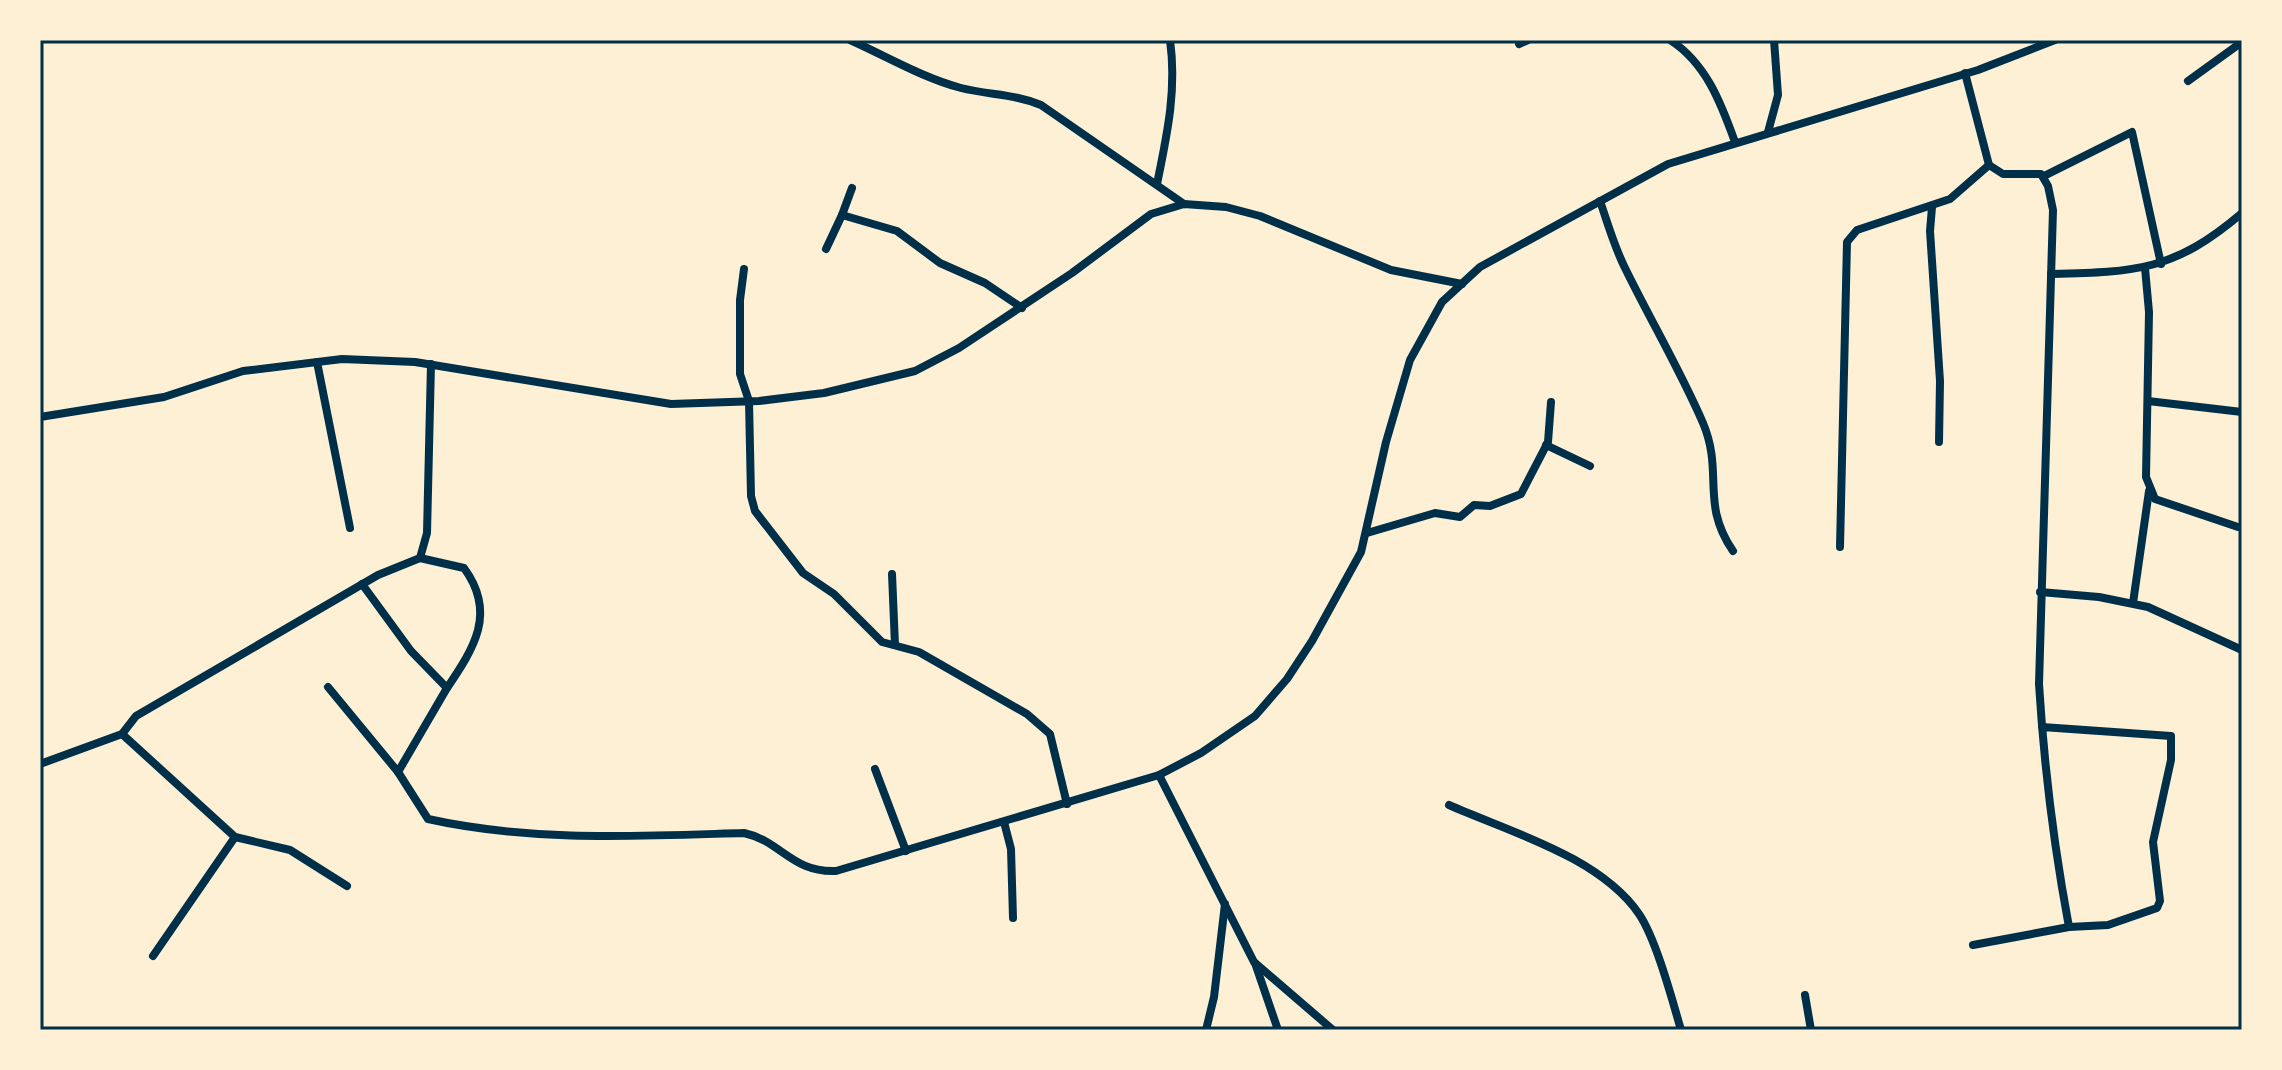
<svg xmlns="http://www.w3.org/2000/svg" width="2282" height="1070" font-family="'Asap Condensed',sans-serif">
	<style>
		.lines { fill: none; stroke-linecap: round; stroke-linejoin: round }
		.minor { stroke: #003049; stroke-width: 8 }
		.neatline { fill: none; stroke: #003049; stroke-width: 3 }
	</style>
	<rect width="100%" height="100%" fill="#fdf0d5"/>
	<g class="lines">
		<!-- minor -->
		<g class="minor">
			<path d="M850,40C886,56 923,78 961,88C989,95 1015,94 1041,105L1184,204"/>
			<path d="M1670,40C1706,63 1721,103 1735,142"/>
			<polyline points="1519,44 1528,40"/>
			<path d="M1965,73L1989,165L2003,174H2041L2048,186L2053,210L2039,684C2044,765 2054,847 2069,927L2108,925L2157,908L2160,901L2153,842L2171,760V736L2042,727"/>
			<polyline points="2188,81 2242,42"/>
			<polyline points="1768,132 1778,95 1774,40"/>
			<polyline points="2044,176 2132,132 2161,264"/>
			<path d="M1157,184C1167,135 1177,90 1170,40"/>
			<polyline points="852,188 842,215 897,231 940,263 985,283 1022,308"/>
			<path d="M1600,201C1608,224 1615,249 1626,270C1651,321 1680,370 1703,423C1724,473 1700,503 1733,551"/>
			<polyline points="1932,207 1930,231 1940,381 1939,442"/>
			<polyline points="826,249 842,215"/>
			<polyline points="2145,268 2149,312 2146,477 2155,499 2238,527"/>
			<polyline points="744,269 740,300 740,374 749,401 751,496 755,511 803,573 834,594 882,642 919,652 1027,714 1050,734 1067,804"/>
			<path d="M2051,274C2136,272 2174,271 2242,213"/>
			<polyline points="317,362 350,528"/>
			<polyline points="2148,401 2242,412"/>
			<polyline points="40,417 164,397 243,371 342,359 415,362 671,404 759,401 824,393 915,371 959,348 1072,273 1151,214 1184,204 1226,207 1260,216 1391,270 1462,284"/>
			<polyline points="1546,445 1590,466"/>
			<polyline points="1367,533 1435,513 1460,517 1474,505 1490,506 1521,494 1548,442 1551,402"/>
			<polyline points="1840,547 1847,242 1857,230 1950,199 1989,165"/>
			<polyline points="892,574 895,645"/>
			<path d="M362,584L411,651L447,688C474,648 497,613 464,568L420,558"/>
			<polyline points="2040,592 2099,597 2148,607 2242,650"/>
			<polyline points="2133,603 2149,491"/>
			<polyline points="328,687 398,772 447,688"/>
			<polyline points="122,734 235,837 290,850 347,886"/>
			<polyline points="40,764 122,734 136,716 378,575 420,558 427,533 431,364"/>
			<polyline points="875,769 906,851"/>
			<path d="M398,772L428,819C531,842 639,836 744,833C781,841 792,873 836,871L1159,775L1201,753L1255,716L1287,679L1312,641L1361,552L1386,442L1410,360L1442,302L1480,267L1668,164L1978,70L2055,40"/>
			<polyline points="1159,775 1254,962 1333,1030"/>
			<path d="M1449,805C1510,832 1600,857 1639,914C1656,939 1672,999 1681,1030"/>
			<polyline points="1004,822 1011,849 1013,918"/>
			<polyline points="1973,945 2069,927"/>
			<polyline points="153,956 235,837"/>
			<polyline points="1255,963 1278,1030"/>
			<polyline points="1805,995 1811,1030"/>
			<polyline points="1206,1030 1214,997 1225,904"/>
		</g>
	</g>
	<!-- border -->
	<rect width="2282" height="1070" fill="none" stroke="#fdf0d5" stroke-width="84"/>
	<rect x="42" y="42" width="2198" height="986" class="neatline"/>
</svg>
